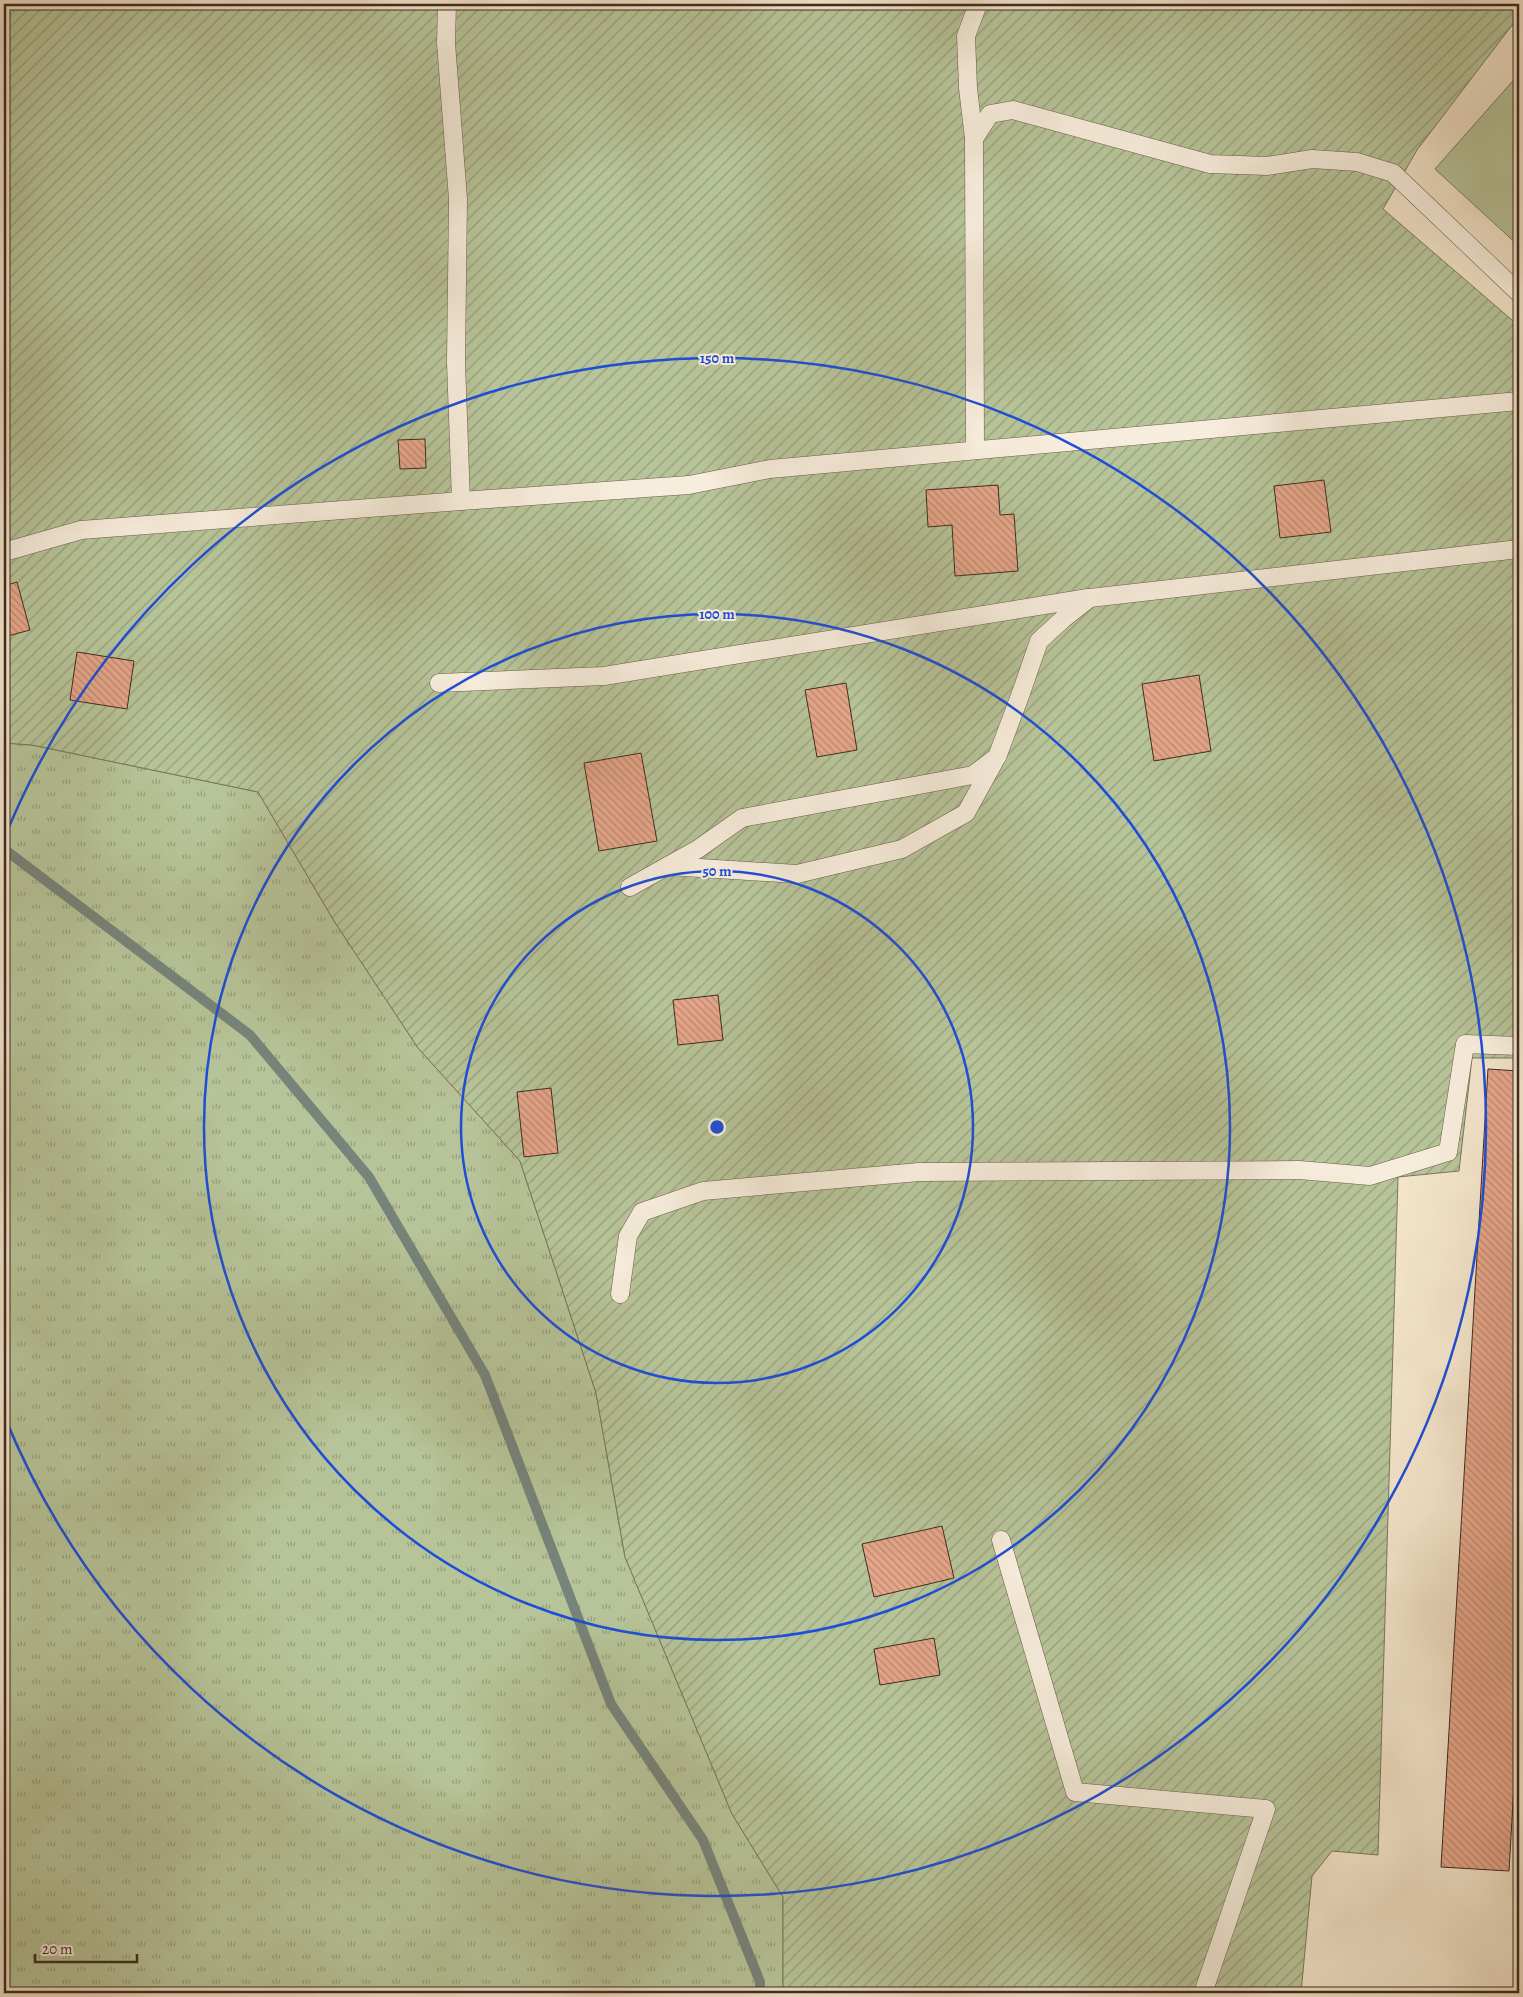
<svg xmlns="http://www.w3.org/2000/svg" width="1523" height="1997" font-family="Alegreya,serif">
	<style>
		.grass { fill: url(#grass-tufts); stroke: #7a785d }
		.garden { fill: url(#garden-furrows); stroke: #7a785d }
		.pitch { fill: #b7c499; stroke: #7a785d }
		.lines { fill: none; stroke-linecap: round; stroke-linejoin: round }
		.stream { stroke: #76847a; stroke-width: 10 }
		.building { fill: url(#building-back-hatch); stroke: #3e2c21 }
		.lane-casing { stroke: #6b5a4b; stroke-width: 19 }
		.lane { stroke: #f7eddc; stroke-width: 18 }
		.ring { fill: none; stroke: #1d4ed8; stroke-width: 2.5 }
		.centre { fill: #1d4ed8; stroke: #f7eddc; stroke-width: 2.5 }
		.ring-label { font-size: 15px; text-anchor: middle; font-weight: bold; fill: #1d4ed8; stroke: #f7eddc; stroke-width: 4; stroke-linejoin: round; paint-order: stroke }
	</style>
	<defs>
		<pattern id="grass-tufts" width="24" height="20" patternUnits="userSpaceOnUse" patternTransform="scale(1.25)"><rect width="24" height="20" fill="#b7c499"/><path d="M3 7l-1-3M5 7V3M7 7l1-3M15 17l-1-3M17 17v-4M19 17l1-3" fill="none" stroke="#969f7c"/></pattern>
		<pattern id="garden-furrows" width="10" height="10" patternUnits="userSpaceOnUse" patternTransform="scale(1.25)"><rect width="10" height="10" fill="#b7c499"/><path d="M-1 1l2-2M0 10L10 0M9 11l2-2" fill="none" stroke="#969f7c"/></pattern>
		<pattern id="building-back-hatch" width="6" height="6" patternUnits="userSpaceOnUse" patternTransform="scale(1.25)"><rect width="6" height="6" fill="#e5a689"/><path d="M-1 5l2 2M0 0l6 6M5-1l2 2" fill="none" stroke="#bb8770"/></pattern>
	</defs>
	<rect width="100%" height="100%" fill="#f2e3c9"/>
	<filter id="stains"><feTurbulence type="fractalNoise" baseFrequency=".004" numOctaves="4"/><feColorMatrix values="0 0 0 0 .2 0 0 0 0 .09 0 0 0 0 .02 0 0 0 .5 -.17"/></filter>
	<radialGradient id="worn" r=".72"><stop offset=".6" stop-color="#630" stop-opacity="0"/><stop offset="1" stop-color="#630" stop-opacity=".3"/></radialGradient>
	<!-- grass -->
	<polygon class="grass" points="4,743 32,745 258,792 334,921 418,1048 520,1161 596,1393 625,1557 732,1814 783,1897 783,1993 4,1993"/>
	<!-- garden -->
	<polygon class="garden" points="4,4 1519,4 1519,16 1417,150 1383,209 1519,326 1519,1058 1472,1058 1459,1171 1398,1177 1378,1855 1332,1851 1312,1876 1301,1993 783,1993 783,1897 732,1814 625,1557 596,1393 520,1161 418,1048 334,921 258,792 32,745 4,743"/>
	<!-- pitch -->
	<polygon class="pitch" points="1519,74 1519,246 1435,169"/>
	<g class="lines">
		<!-- stream -->
		<polyline class="stream" points="4,849 250,1035 369,1177 485,1375 611,1704 703,1840 760,1982 760,1993"/>
	</g>
	<!-- building -->
	<g class="building">
		<polygon points="425,439 426,468 400,469 398,440"/>
		<polygon points="1324,480 1331,532 1280,538 1274,486"/>
		<polygon points="998,485 1000,515 1014,514 1018,571 955,576 952,525 928,527 926,490"/>
		<polygon points="17,582 30,630 4,637 4,586"/>
		<polygon points="77,652 134,661 127,709 70,700"/>
		<polygon points="1199,675 1211,751 1154,761 1142,684"/>
		<polygon points="846,683 857,750 817,757 805,690"/>
		<polygon points="641,753 657,841 599,851 584,763"/>
		<polygon points="718,995 723,1040 678,1045 673,1000"/>
		<polygon points="1488,1069 1519,1071 1519,1699 1509,1871 1441,1867"/>
		<polygon points="551,1088 558,1153 524,1157 517,1092"/>
		<polygon points="942,1526 954,1578 874,1597 862,1544"/>
		<polygon points="934,1638 940,1675 880,1685 874,1649"/>
	</g>
	<g class="lines">
		<!-- lane casing -->
		<g class="lane-casing">
			<g id="lane">
				<polyline points="447,4 446,43 458,199 456,362 461,501"/>
				<polyline points="974,139 968,88 966,36 978,4"/>
				<polyline points="975,450 974,139 990,114 1013,110 1210,164 1267,166 1312,159 1357,162 1393,173 1519,293"/>
				<polyline points="4,552 81,530 461,501 689,485 770,469 1519,401"/>
				<polyline points="439,683 604,676 1088,598"/>
				<polyline points="668,866 797,874 902,849 966,813 994,762"/>
				<polyline points="630,887 698,849 742,818 973,775 997,757 1021,693 1039,641 1063,619 1090,598 1519,549"/>
				<polyline points="620,1294 628,1236 642,1212 703,1191 919,1172 1299,1170 1370,1176 1448,1152 1465,1044 1519,1046"/>
				<polyline points="1001,1540 1075,1792 1266,1809 1203,1993"/>
			</g>
		</g>
		<!-- lane -->
		<use href="#lane" class="lane"/>
	</g>
	<!-- distance rings -->
	<g class="ring">
		<circle cx="717" cy="1127" r="256"/>
		<circle cx="717" cy="1127" r="513"/>
		<path d="M4 839A769 769 0 1 1 4 1415"/>
	</g>
	<circle cx="717" cy="1127" r="8" class="centre"/>
	<g class="ring-label">
		<text x="717" y="363">150 m</text>
		<text x="717" y="619">100 m</text>
		<text x="717" y="876">50 m</text>
	</g>
	<!-- margin -->
	<rect width="1523" height="1997" fill="none" stroke="#f2e3c9" stroke-width="20"/>
	<rect x="5" y="5" width="1513" height="1987" fill="none" stroke="#3e2c21" stroke-width="2.5"/>
	<rect x="10" y="10" width="1503" height="1977" fill="none" stroke="#3e2c21"/>
	<!-- scale -->
	<path d="M35 1954v8h102v-8" fill="none" stroke="#3e2c21" stroke-width="2.5"/>
	<text x="42" y="1954" font-size="15" fill="#3e2c21" stroke="#f7eddc" stroke-width="4" paint-order="stroke">20 m</text>
	<rect width="100%" height="100%" filter="url(#stains)"/>
	<rect width="100%" height="100%" fill="url(#worn)"/>
</svg>
